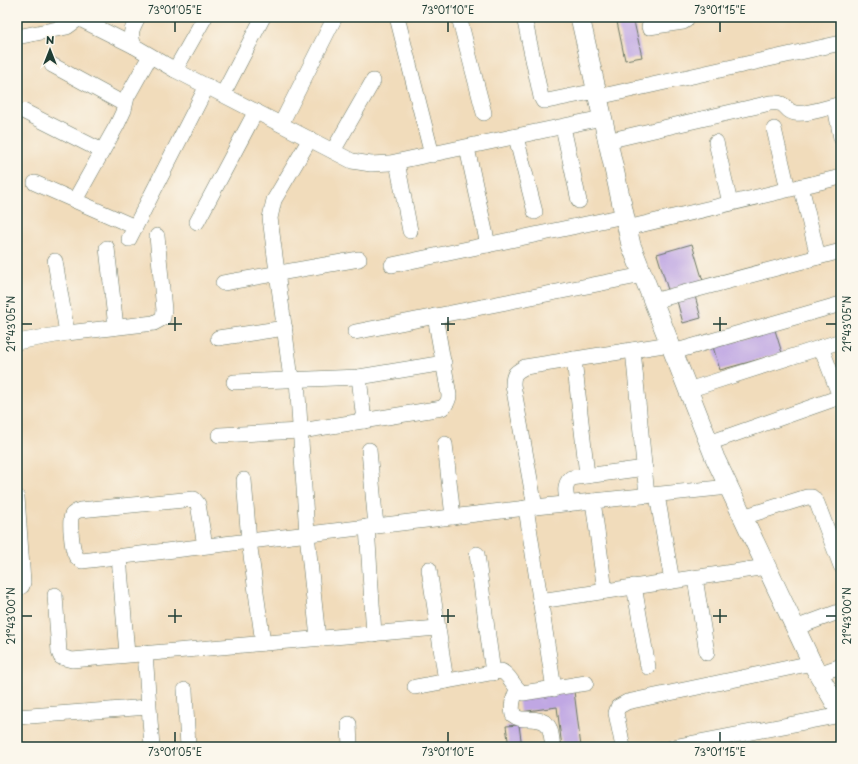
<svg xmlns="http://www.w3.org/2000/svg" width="858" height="764" font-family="'Playpen Sans',sans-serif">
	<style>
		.building { fill: #c0a7e3 }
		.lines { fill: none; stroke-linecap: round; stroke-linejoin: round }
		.minor-casing { stroke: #687563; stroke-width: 16 }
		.major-casing { stroke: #687563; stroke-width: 20 }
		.minor { stroke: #fff; stroke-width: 15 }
		.major { stroke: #fff; stroke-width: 19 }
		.ticks { fill: none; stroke: #1f3d34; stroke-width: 1.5 }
		.neatline { fill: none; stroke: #1f3d34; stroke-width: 1.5 }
		.ticks-label { font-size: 10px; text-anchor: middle; fill: #1f3d34 }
	</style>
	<rect width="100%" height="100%" fill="#fbf7ec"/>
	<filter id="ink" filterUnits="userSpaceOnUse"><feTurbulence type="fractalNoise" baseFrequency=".025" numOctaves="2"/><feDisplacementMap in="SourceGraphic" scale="8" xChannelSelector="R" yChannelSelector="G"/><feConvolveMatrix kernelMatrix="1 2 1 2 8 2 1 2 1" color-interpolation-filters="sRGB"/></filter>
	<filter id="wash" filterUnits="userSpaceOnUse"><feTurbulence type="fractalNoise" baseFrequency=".012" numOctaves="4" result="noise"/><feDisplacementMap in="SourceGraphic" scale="16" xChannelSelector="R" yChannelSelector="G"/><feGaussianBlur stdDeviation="0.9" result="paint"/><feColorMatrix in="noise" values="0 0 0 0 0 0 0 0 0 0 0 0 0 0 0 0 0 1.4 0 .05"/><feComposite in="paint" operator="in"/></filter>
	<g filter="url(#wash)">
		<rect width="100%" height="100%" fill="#f1dcbb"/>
		<g id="blocks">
			<!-- building -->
			<g class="building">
				<polygon points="616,17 633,17 642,57 625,60"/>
				<polygon points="692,244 703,281 668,290 657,254"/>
				<polygon points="695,296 701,318 683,323 677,301"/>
				<polygon points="775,330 782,353 720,370 713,347"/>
				<polygon points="574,691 581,747 562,747 557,707 520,712 518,699"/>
				<polygon points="519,725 522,747 509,747 506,726"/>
			</g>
		</g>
	</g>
	<g filter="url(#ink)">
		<use href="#blocks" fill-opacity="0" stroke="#687563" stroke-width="1"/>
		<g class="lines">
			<!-- minor casing -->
			<g class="minor-casing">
				<g id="minor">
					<path d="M138,17C132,29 129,32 134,46L175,70L352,161L371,164L390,163L602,118"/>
					<polyline points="397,17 432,155"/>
					<polyline points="459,17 484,113"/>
					<polyline points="524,17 541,97 543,101 547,101 596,91"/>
					<polyline points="80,19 134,46"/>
					<polyline points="649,27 683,22 686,20 687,17"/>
					<polyline points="17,37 67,27 81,17"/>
					<polyline points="52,65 124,104"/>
					<polyline points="175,70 205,17"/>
					<polyline points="223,94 263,17"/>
					<polyline points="598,97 841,43"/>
					<polyline points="835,106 841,138"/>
					<polyline points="23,111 102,151"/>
					<polyline points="281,124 335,17"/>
					<polyline points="563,127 579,201"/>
					<polyline points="774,129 788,189"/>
					<polyline points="516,137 535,212"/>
					<path d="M607,141L770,103C789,101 783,111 795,113C807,115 828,107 841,104"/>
					<polyline points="716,142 730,203"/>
					<polyline points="467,148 488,245"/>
					<polyline points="333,151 373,81"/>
					<polyline points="397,162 410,231"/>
					<polyline points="35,183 135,227"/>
					<polyline points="801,186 818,257"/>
					<polyline points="75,200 117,125 124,110 127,97 150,56"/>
					<polyline points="197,222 256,111"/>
					<polyline points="627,228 841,177"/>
					<polyline points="129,239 207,86"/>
					<polyline points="107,248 116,327"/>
					<polyline points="55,261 67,333"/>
					<polyline points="392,265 624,216"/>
					<polyline points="223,283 359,259"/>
					<polyline points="653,301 841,251"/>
					<polyline points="355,332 643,275"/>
					<polyline points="218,338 285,328"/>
					<polyline points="17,342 67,333 154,323 163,318 164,310 157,236"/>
					<polyline points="821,347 841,399"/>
					<polyline points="633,350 647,496"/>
					<polyline points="673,352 841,304"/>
					<polyline points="574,359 587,475"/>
					<polyline points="359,377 364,421"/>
					<polyline points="291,379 270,218 274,200 310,139"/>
					<polyline points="297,379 307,534 318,638"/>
					<polyline points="234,382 359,377 444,363"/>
					<polyline points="688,390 841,341"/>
					<path d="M219,435L301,431L442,408C447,404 449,401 449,395L435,316"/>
					<polyline points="709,443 840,397"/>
					<polyline points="445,444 453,517"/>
					<polyline points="369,450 376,526"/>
					<polyline points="244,480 249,541 263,643"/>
					<polyline points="657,495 672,581"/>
					<polyline points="17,497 23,582 22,586 17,589"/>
					<polyline points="593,501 605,591"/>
					<path d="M568,504C566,495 563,485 571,478L645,468"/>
					<path d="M535,507L513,385C513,373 516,372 525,367L670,344"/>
					<polyline points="526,508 554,689"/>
					<polyline points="743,517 807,497 812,497 817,503 841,566"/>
					<polyline points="367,527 374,634"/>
					<path d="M205,546L198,504L194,499L80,510C77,511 74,512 72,515C69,521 72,548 75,554C76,558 79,559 82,561L535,507L729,487"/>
					<polyline points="477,554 493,673"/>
					<polyline points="119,557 127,654"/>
					<polyline points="429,569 446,681"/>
					<polyline points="695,578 707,653"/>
					<polyline points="634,586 648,667"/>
					<polyline points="55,595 59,652 61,657 72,660 437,628"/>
					<polyline points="540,601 766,567"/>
					<polyline points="795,628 841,611"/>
					<polyline points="145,653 152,747"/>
					<polyline points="818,674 841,666"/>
					<path d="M415,687L501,671C511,675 513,688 523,693L586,683"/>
					<polyline points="185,690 188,747"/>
					<path d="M517,690C513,699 511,705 513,715C518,719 521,719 528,719C551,719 550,727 553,747"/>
					<polyline points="17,717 148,707"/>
					<polyline points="349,724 350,747"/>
					<polyline points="623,747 616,713 618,707 627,702 812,663"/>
					<polyline points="673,747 841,715"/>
				</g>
			</g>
			<!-- major casing -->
			<g class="major-casing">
				<polyline id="major" points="580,17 631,245 715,458 812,663 841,713"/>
			</g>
			<!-- minor -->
			<use href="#minor" class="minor"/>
			<!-- major -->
			<use href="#major" class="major"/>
		</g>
	</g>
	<!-- ticks -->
	<path class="ticks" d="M175,22V32M448,22V32M720,22V32M175,317V331M448,317V331M720,317V331M22,324H32M168,324H182M441,324H455M713,324H727M826,324H836M175,609V623M448,609V623M720,609V623M22,616H32M168,616H182M441,616H455M713,616H727M826,616H836M175,732V742M448,732V742M720,732V742"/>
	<!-- margin -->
	<rect width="858" height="764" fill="none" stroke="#fbf7ec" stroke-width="44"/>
	<!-- north arrow -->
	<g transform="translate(50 50)" stroke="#fbf7ec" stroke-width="3" paint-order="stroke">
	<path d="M0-3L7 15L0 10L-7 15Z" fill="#1f3d34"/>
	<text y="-6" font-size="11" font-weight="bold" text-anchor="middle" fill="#1f3d34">N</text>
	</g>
	<rect x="22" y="22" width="814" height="720" class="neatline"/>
	<g class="ticks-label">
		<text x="175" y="14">73°01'05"E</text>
		<text x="448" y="14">73°01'10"E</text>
		<text x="720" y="14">73°01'15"E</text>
		<text transform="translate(11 324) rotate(-90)" y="4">21°43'05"N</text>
		<text transform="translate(847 324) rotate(-90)" y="4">21°43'05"N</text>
		<text transform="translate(11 616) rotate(-90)" y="4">21°43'00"N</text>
		<text transform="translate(847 616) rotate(-90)" y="4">21°43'00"N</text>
		<text x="175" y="756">73°01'05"E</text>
		<text x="448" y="756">73°01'10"E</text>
		<text x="720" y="756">73°01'15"E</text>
	</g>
</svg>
